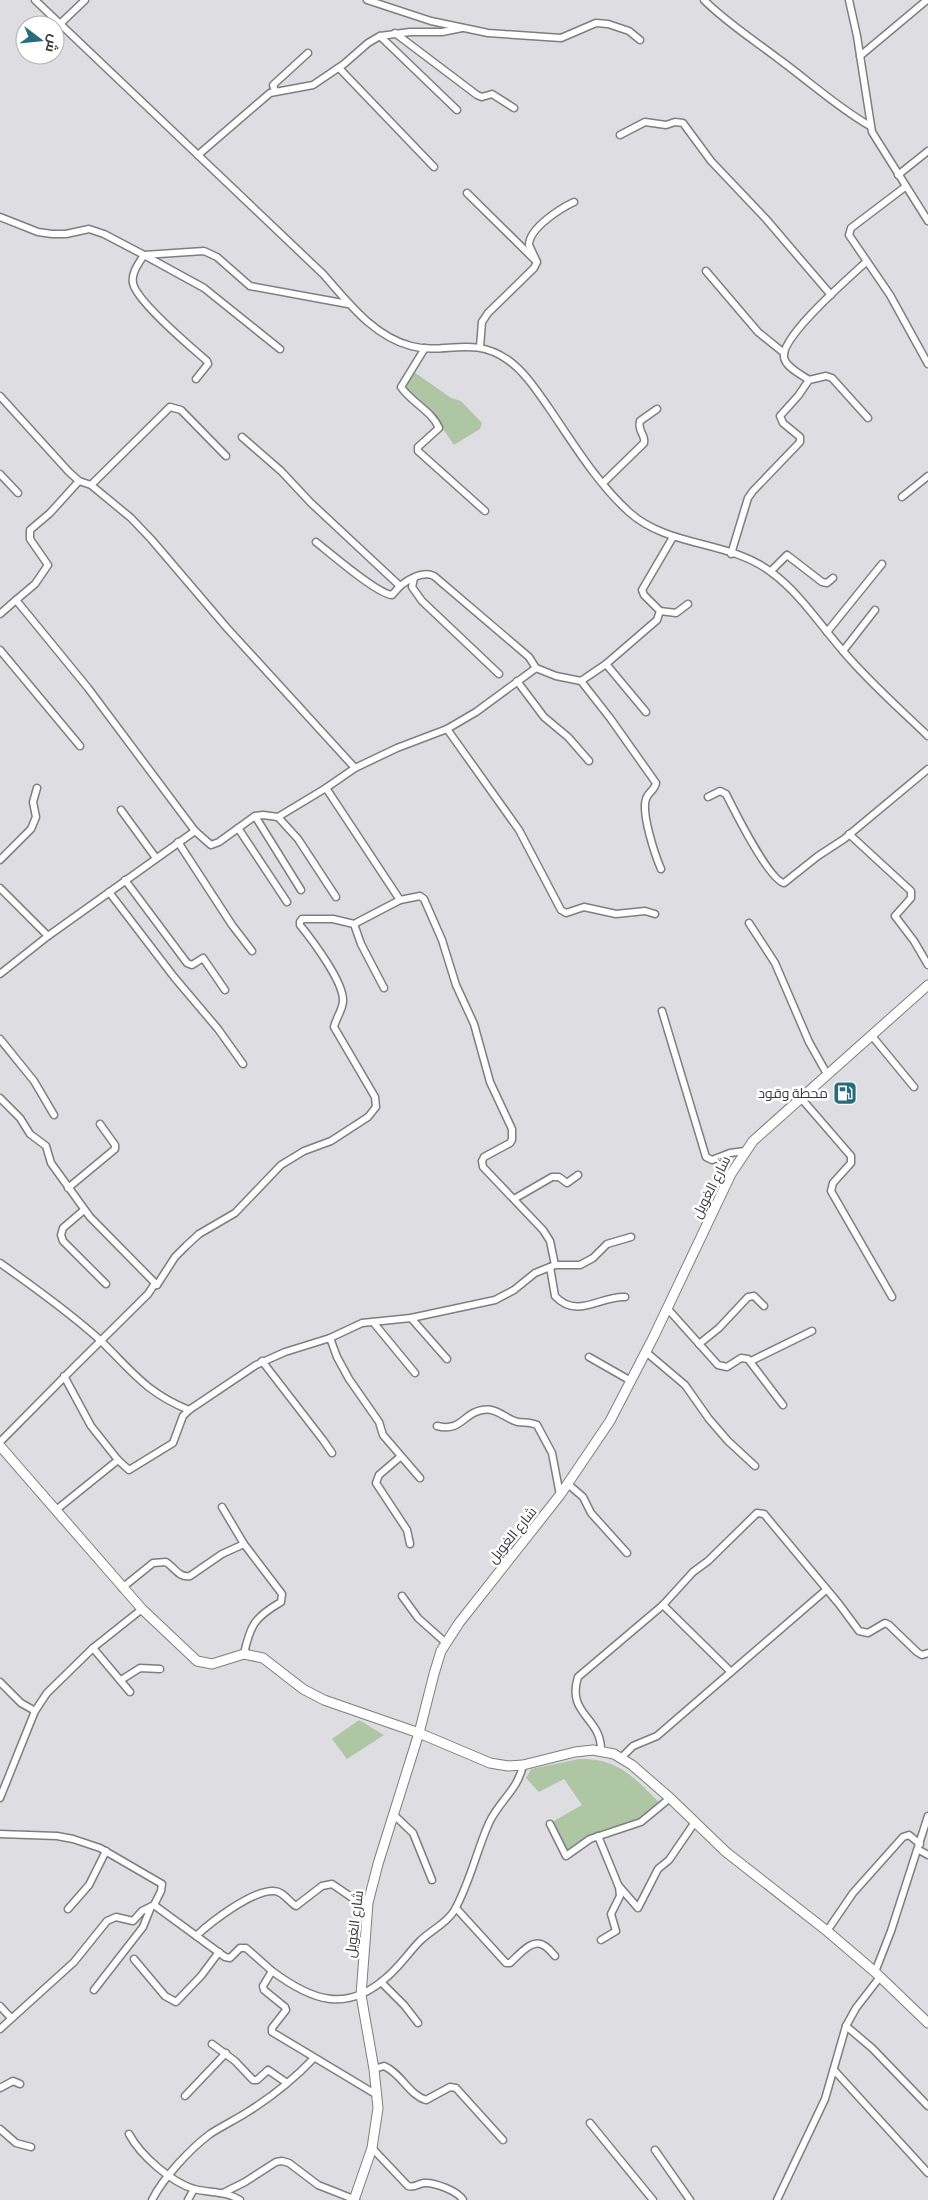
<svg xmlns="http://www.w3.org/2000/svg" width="928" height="2200" font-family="Commissioner,Cairo,sans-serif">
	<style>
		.green { fill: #afc6a4 }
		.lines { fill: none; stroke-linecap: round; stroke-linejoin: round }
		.street-casing { stroke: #7d7e81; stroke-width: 9 }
		.secondary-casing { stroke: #7d7e81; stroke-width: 11 }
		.street { stroke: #fff; stroke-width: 6 }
		.secondary { stroke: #fff; stroke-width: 9 }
		.labels { text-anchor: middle; stroke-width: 5; stroke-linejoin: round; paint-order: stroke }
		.poi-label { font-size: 14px; fill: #3c3c3e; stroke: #fff; text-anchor: end }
		.street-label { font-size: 14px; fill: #3c3c3e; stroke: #fff }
	</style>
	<rect width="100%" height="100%" fill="#dedee2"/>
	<!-- green -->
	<g class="green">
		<polygon points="414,372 451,398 461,401 482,423 480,429 454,445 441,426 404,387"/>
		<polygon points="359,1720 384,1735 347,1759 332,1739"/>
		<path d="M579,1759C619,1758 634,1778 660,1803L643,1818L597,1832L571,1850H566L552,1822L582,1805L564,1779L539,1792L526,1778L531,1769Z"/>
	</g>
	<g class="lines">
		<!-- street casing -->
		<g class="street-casing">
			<g id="street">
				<path d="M35,0L323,274C348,302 373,336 411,346C445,355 473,335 508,360C525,372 537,391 549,408C573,443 597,483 629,512C669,548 729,540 771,572C800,593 820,625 843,651C869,682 899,708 928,736"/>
				<polyline points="367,0 431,21 488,33 561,38 596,23 608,24 629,31 640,40"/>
				<path d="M704,0C727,23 754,40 780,60C810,82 837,107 870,126"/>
				<polyline points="849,0 857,36 872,132 928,221"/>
				<polyline points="60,24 85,0"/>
				<polyline points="395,33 477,95 482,97 492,94 514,108"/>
				<polyline points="380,36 457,110"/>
				<polyline points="860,56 927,0"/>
				<polyline points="339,68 434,167"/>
				<polyline points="275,91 273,85 308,53"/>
				<polyline points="620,135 645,122 666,125 675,122 683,123 711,161 766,219 831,295"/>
				<polyline points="198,155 270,93 313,85 344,64 368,43 380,36 410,32 442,32 462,28"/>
				<polyline points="898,175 928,151"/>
				<polyline points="905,187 851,228 849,235 890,295 928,364"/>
				<polyline points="467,193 536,261"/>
				<polyline points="0,217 38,232 52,234 66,234 89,229 104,234 144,255 204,251 217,257 250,286 348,304"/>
				<polyline points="706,271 758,332 784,353"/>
				<path d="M480,347L482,322L488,313L534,268L537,262L529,245C529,228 561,208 574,202"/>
				<path d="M425,348L401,387C411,402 432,411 439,428L418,447V451L485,511"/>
				<path d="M196,379L208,364L207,361C192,348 136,301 133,283C131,273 139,263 144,255L204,288L280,349"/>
				<path d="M809,380C802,375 785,367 784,357C781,336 850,277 866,262"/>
				<polyline points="0,396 69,472 79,481 91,485 131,518 151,539 227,628 355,768"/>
				<path d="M242,437L281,471L311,503L400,586C409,579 423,571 434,576L529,657L536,668L556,676L581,681L606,664L657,620L660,611L644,595L642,590L673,537"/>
				<polyline points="0,474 18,493"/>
				<path d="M603,483L644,443C646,435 637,431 640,421L657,409"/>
				<polyline points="91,485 170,407 181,410 226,456"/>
				<polyline points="902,497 928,476"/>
				<path d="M316,542C330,553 377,594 392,595L400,586"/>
				<polyline points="731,554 748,498 753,491 800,442 800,437 783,423 780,416 798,396 809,380 826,376 832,378 868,418"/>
				<polyline points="771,571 787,555 822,582 827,583 833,578"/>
				<polyline points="414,578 412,587 422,601 499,674"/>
				<polyline points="16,600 35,584 48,565 30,539 30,530 50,513 79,481"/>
				<polyline points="660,611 676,613 688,604"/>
				<polyline points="0,614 16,600 88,688 195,831 211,845 219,842 255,816 263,815 278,817 326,788 355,768 397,748 447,729 476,712 536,668"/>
				<polyline points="827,632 882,564"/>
				<polyline points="0,650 80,746"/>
				<polyline points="843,651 875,610"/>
				<polyline points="606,664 646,712"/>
				<polyline points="517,681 544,717 568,737 589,761"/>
				<path d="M581,681L610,718L656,783C655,790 648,792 646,799C641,813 655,855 661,869"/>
				<polyline points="447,729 519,830 561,910 566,913 584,907 616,914 645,911 655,914"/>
				<polyline points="326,788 400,900"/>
				<path d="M708,797L720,791L726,794C734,810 769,880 784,883L818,856L844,839L928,769"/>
				<polyline points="121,810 156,858"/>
				<polyline points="255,816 301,890"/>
				<polyline points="278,817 298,839 336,897"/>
				<polyline points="238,828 287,902"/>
				<polyline points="849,834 911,891 911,898 895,916 914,941 928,965"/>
				<polyline points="178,842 232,925 252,951"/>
				<polyline points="0,860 31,829 36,817 33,802 37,788"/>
				<polyline points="125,880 187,963 192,965 203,958 225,990"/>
				<polyline points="0,888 48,936"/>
				<polyline points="109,892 174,977 218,1029 243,1064"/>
				<polyline points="749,923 775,963 809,1042 827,1074"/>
				<polyline points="354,924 361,944 384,988"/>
				<polyline points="0,974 48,936 195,831"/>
				<polyline points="662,1011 706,1157 712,1160 730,1153 745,1151"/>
				<polyline points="872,1036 914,1087"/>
				<polyline points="0,1039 34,1081 54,1115"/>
				<polyline points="800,1097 851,1156 851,1163 833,1183 831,1191 892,1297"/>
				<polyline points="0,1098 20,1118 30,1134 46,1146 51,1163 90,1217 157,1285"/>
				<polyline points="68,1188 115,1149 115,1145 100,1124"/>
				<polyline points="514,1199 552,1177 559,1177 567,1183 578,1175"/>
				<polyline points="84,1210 63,1228 61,1235 63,1241 106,1284"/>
				<path d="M0,1263C34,1287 69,1312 100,1340C132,1371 145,1392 189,1410"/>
				<polyline points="555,1265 580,1265 593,1258 607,1244 631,1237"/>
				<path d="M550,1267L555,1296C577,1320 602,1295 625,1297"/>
				<polyline points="667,1308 718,1365 727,1367 741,1358 748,1359 783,1405"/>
				<polyline points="411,1318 447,1359"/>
				<polyline points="373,1322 415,1373"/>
				<polyline points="330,1338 337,1357 349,1379 379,1422 383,1435 420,1478"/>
				<polyline points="699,1344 719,1328 748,1297 754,1296 764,1306"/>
				<polyline points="646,1352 685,1385 709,1419 728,1441 755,1466"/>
				<polyline points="589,1357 631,1381"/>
				<polyline points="262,1361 323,1440 332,1453"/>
				<polyline points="751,1361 812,1331"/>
				<path d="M437,1426C462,1432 463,1413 482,1410C497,1407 505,1419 518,1422C525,1423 530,1422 537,1425L552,1453L560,1495"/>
				<path d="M0,1442C49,1392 98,1343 148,1294L154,1285H157L175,1257L186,1246L199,1234L235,1213L281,1165L304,1151L331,1141L368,1117L376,1107L375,1097L334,1027C336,1018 343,1009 343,1001C344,982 312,940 300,925V922L302,919H333L354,924L400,900L420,896L424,899L442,940L456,985L474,1024L490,1082L512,1129V1140L510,1143L484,1157L482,1161L483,1167L543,1230L550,1241L555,1265L535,1273L514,1290L495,1300L411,1318L362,1323L330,1338L285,1352L256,1365L189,1410L183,1416L173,1443L129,1470L118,1460L91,1426L64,1376"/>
				<polyline points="400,1457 379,1475 376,1483 407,1530 410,1544"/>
				<polyline points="568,1484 583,1497 591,1513 627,1553"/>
				<path d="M222,1507L244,1544L282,1594L281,1602C255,1617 250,1625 244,1654"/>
				<polyline points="56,1510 118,1460"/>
				<path d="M122,1588L153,1563L166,1562C175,1568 179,1578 190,1576L222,1554L244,1544"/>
				<polyline points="402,1596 418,1618 446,1643"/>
				<polyline points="663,1605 731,1672"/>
				<polyline points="93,1648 130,1692"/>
				<polyline points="121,1680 140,1668 160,1669"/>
				<polyline points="0,1682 21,1703 35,1711"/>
				<path d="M601,1751C602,1717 566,1715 578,1677L663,1605L693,1572L708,1561L757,1513L764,1514L839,1604L859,1631L868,1633L885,1623L889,1625L917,1652L922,1655L928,1653"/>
				<polyline points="621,1758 633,1746 657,1736 826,1590"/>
				<polyline points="0,1798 35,1711 47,1693 93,1648 142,1609"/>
				<polyline points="393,1814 413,1833 432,1880"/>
				<polyline points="550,1824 566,1856 590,1839 641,1822 670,1798"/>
				<polyline points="0,1834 57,1836 73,1839 100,1848 162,1884 161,1891 154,1905 225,1957 230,1958 240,1948 246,1948 272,1971"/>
				<polyline points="598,1836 619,1887 620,1896 611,1914 616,1931 601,1940"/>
				<polyline points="919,1850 928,1855"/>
				<polyline points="618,1885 638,1908 658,1869 669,1860 695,1822"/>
				<path d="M456,1908L506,1963H510C518,1956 532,1938 543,1945C548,1947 551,1952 555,1956"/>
				<polyline points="68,1909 89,1885 106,1851"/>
				<polyline points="827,1931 853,1893 903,1837 909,1835 920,1844"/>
				<path d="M196,1936C211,1922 252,1890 274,1891C283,1891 289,1902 296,1906L322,1886L332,1884L354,1899L368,1903"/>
				<polyline points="134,1959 165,1996 176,2002 201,1976 219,1952"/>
				<polyline points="875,1972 891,1931 928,1816"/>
				<polyline points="381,1982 404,2005 418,2023"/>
				<polyline points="94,1990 143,1927 151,1907"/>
				<polyline points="0,2006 11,2018"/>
				<polyline points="846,2026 872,2048 928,2106"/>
				<polyline points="0,2029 74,1962 107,1921 116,1917 133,1921 142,1911 154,1905"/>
				<polyline points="212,2044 235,2061 253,2080 257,2080 268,2070 287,2083"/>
				<path d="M374,2069L384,2066C401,2073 409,2095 426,2100L450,2087L456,2088L503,2140"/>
				<polyline points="834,2070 928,2173"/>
				<polyline points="0,2088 13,2081 20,2084"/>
				<path d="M377,2095L272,2032V2028L286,2010L285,2007L264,1990L263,1986L272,1971C311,2000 346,2014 387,1977C400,1966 409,1952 420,1941C431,1930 446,1924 454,1911C470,1883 476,1852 489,1823C499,1801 518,1790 523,1765"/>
				<polyline points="185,2096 226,2053"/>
				<polyline points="590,2123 653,2200"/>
				<polyline points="0,2129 16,2143 31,2147"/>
				<path d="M129,2134C141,2156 171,2182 194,2189C210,2193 226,2191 240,2200"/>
				<path d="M372,2148L408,2186C415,2188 417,2184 424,2183C434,2182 458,2191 463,2200"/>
				<polyline points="655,2150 690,2200"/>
				<polyline points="223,2193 245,2182 276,2162 282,2161 289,2163 318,2185 356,2200"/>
				<path d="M152,2200C163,2178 190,2149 210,2134C222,2126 237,2119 249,2111C273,2096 295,2078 314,2058"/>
				<polyline points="188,2200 194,2189"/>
				<polyline points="777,2200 825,2099 846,2026 856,2008 880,1977"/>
			</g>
		</g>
		<!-- secondary casing -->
		<g class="secondary-casing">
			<g id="secondary">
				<polyline points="0,1446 142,1609 197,1661 212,1664 244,1654 263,1658 303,1689 324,1700 419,1733 490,1763 508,1766 523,1765 575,1752 593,1750 614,1754 632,1765 670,1798 726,1852 827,1931 875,1972 928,2023"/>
				<polyline points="354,2200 372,2148 378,2108 374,2069 361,1995 368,1903 378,1864 419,1733 434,1674 441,1651 459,1623 560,1495 610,1421 654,1336 731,1174 753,1141 928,985"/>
			</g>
		</g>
		<!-- street -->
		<use href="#street" class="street"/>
		<!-- secondary -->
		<use href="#secondary" class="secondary"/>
	</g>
	<!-- icons -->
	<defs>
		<g id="fuel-square" transform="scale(1.25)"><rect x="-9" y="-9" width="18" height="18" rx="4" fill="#276c7c" stroke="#fff"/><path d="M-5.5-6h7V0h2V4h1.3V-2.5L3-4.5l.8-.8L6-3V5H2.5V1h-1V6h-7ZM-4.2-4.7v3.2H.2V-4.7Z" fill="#fff"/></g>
	</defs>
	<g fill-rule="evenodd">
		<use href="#fuel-square" x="845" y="1093"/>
	</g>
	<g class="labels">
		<!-- poi labels -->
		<g class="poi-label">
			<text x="828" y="1098">محطة وقود</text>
		</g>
		<!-- street labels -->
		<g class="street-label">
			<text transform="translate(711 1187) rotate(-63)" y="5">شارع الغويل</text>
			<text transform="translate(512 1535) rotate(-51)" y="5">شارع الغويل</text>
			<text transform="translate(354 1924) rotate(-83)" y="5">شارع الغويل</text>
		</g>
	</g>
	<!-- north arrow -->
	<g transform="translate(40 40) rotate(106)"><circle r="24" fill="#ffffff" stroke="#b1b1b2"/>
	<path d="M0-4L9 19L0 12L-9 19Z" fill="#276c7c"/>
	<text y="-8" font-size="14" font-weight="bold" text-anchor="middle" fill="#3c3c3e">ش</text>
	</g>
</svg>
